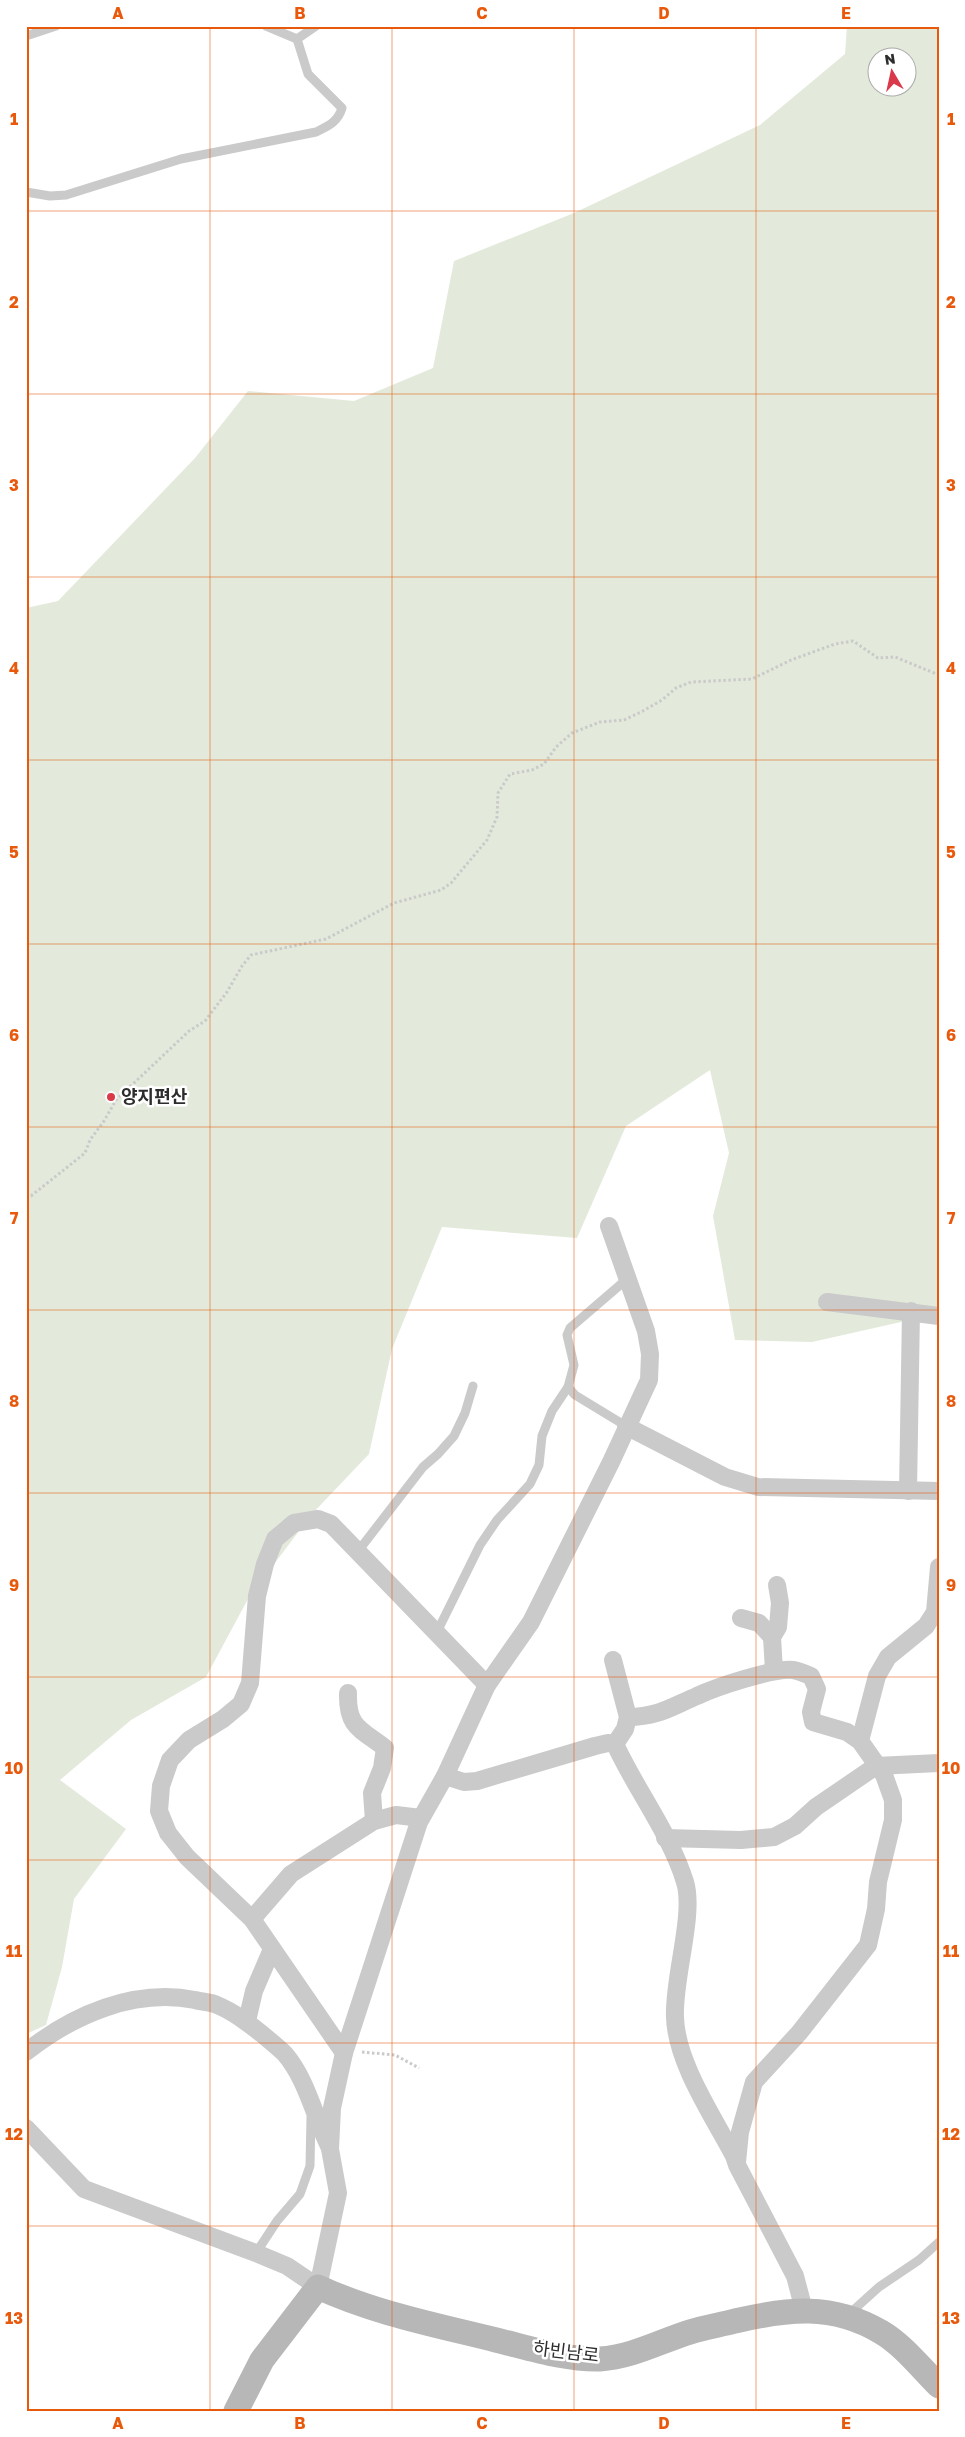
<svg xmlns="http://www.w3.org/2000/svg" width="965" height="2437" font-family="'Golos Text','Noto Sans KR',sans-serif">
	<style>
		.green { fill: #e3eadb; fill-rule: evenodd }
		.lines { fill: none; stroke-linecap: round; stroke-linejoin: round }
		.path { stroke: #cacaca; stroke-width: 3; stroke-dasharray: 2.5 2.5; stroke-linecap: butt }
		.lane { stroke: #cacaca; stroke-width: 9 }
		.street { stroke: #cacaca; stroke-width: 18 }
		.secondary { stroke: #b7b7b7; stroke-width: 25 }
		.grid { fill: none; stroke: #e8590c; stroke-width: 1; stroke-opacity: 0.55 }
		.poi-dot { fill: #d93949; stroke: #fff; stroke-width: 2 }
		.labels { text-anchor: middle; stroke-width: 5; stroke-linejoin: round; paint-order: stroke }
		.poi-label { font-size: 18px; font-weight: bold; fill: #2d2d2d; stroke: #fff; text-anchor: start }
		.street-label { font-size: 18px; fill: #2d2d2d; stroke: #fff }
		.neatline { fill: none; stroke: #e8590c; stroke-width: 2 }
		.grid-label { font-size: 16px; text-anchor: middle; font-weight: bold; fill: #e8590c }
	</style>
	<rect width="100%" height="100%" fill="#fff"/>
	<!-- green -->
	<path class="green" d="M847,26H939V1324L910,1320L812,1342L735,1340L713,1216L729,1153L710,1070L626,1126L577,1238L442,1227L392,1349L369,1454L312,1514L249,1597L206,1677L131,1720L60,1780L126,1829L74,1899L62,1967L46,2025L26,2034V608L58,601L195,458L248,391L354,401L433,368L454,261L574,213L760,125L845,54ZM878,58H908V88H878Z"/>
	<g class="lines">
		<!-- path -->
		<g class="path">
			<polyline points="26,1197 31,1196 85,1153 90,1140 104,1121 116,1100 189,1031 205,1021 227,992 242,966 251,955 326,939 394,903 441,890 451,883 487,840 497,817 498,793 510,774 532,770 544,764 556,747 572,733 600,722 624,720 641,712 662,700 676,688 691,682 752,679 791,660 835,644 853,641 878,658 895,657 939,675"/>
			<polyline points="362,2052 395,2055 419,2068"/>
		</g>
		<!-- lane -->
		<g class="lane">
			<polyline points="266,26 297,39"/>
			<polyline points="26,36 56,26"/>
			<path d="M26,192L50,196L66,195L181,159L316,132C328,126 338,122 342,108L308,74L297,39L316,26"/>
			<polyline points="626,1426 575,1395 568,1387 574,1365 567,1335 570,1328 627,1279"/>
			<polyline points="359,1550 423,1467 438,1454 454,1436 465,1413 473,1386"/>
			<polyline points="436,1634 480,1545 497,1520 530,1484 539,1465 542,1436 552,1411 568,1387"/>
			<polyline points="256,2253 277,2221 300,2194 310,2166 311,2117"/>
			<polyline points="848,2315 879,2287 919,2260 939,2242"/>
		</g>
		<!-- street -->
		<g class="street">
			<polyline points="827,1302 939,1316"/>
			<polyline points="626,1426 725,1477 758,1487 939,1491"/>
			<polyline points="908,1491 911,1311"/>
			<polyline points="741,1618 759,1623 772,1637"/>
			<polyline points="613,1660 628,1717 625,1729 615,1744"/>
			<polyline points="774,1671 772,1637 778,1627 780,1603 777,1585"/>
			<path d="M348,1693C347,1728 361,1729 385,1748L382,1768L372,1793L374,1821"/>
			<path d="M628,1717C658,1717 671,1707 697,1696C716,1687 773,1668 793,1670C799,1671 806,1674 811,1676L817,1689L811,1712L813,1722L847,1732L860,1741L884,1775L893,1800V1820L878,1882L876,1909L868,1945L799,2033L754,2082L740,2132L737,2162"/>
			<polyline points="860,1741 877,1676 888,1657 926,1626 935,1612 939,1567"/>
			<path d="M445,1776L464,1782L477,1781L595,1746L608,1743L615,1744C636,1790 670,1833 685,1882C695,1914 673,1979 675,2017C676,2062 713,2116 734,2156L737,2165L795,2276L804,2310"/>
			<polyline points="665,1838 741,1840 774,1837 795,1826 816,1807 876,1766 939,1763"/>
			<polyline points="252,1919 291,1874 374,1821 396,1815 421,1818"/>
			<polyline points="247,2021 254,1991 272,1949"/>
			<path d="M26,2052C73,2015 134,1988 195,2000C202,2002 211,2002 217,2005C234,2012 248,2023 262,2034C269,2040 278,2047 285,2054C307,2080 314,2116 329,2146"/>
			<polyline points="344,2053 252,1919 187,1857 168,1833 159,1811 161,1786 170,1760 189,1740 223,1719 241,1704 250,1683 257,1596 265,1564 275,1539 294,1523 318,1519 331,1524 487,1685"/>
			<polyline points="26,2128 84,2189 256,2253 287,2266 318,2287 338,2193 330,2149 332,2108 344,2053 419,1822 445,1776 487,1685 531,1622 611,1462 649,1380 650,1354 646,1331 609,1226"/>
		</g>
		<!-- secondary -->
		<path class="secondary" d="M236,2411L262,2360L318,2287C374,2313 436,2325 496,2340C529,2348 565,2360 600,2359C632,2357 661,2341 690,2332C705,2327 720,2325 735,2321C787,2309 832,2303 881,2332C902,2344 921,2368 939,2386"/>
	</g>
	<!-- grid -->
	<path class="grid" d="M210,26V2411M392,26V2411M574,26V2411M756,26V2411M26,211H939M26,394H939M26,577H939M26,760H939M26,944H939M26,1127H939M26,1310H939M26,1493H939M26,1677H939M26,1860H939M26,2043H939M26,2226H939"/>
	<!-- markers -->
	<circle class="poi-dot" cx="111" cy="1097" r="5"/>
	<g class="labels">
		<!-- poi labels -->
		<g class="poi-label">
			<text x="121" y="1103">양지편산</text>
		</g>
		<!-- street labels -->
		<g class="street-label">
			<text transform="translate(566 2352) rotate(7)" y="6">하빈남로</text>
		</g>
	</g>
	<!-- border -->
	<rect width="965" height="2437" fill="none" stroke="#ffffff" stroke-width="55"/>
	<!-- north arrow -->
	<g transform="translate(892 72) rotate(351)"><circle r="24" fill="#ffffff" stroke="#ababab"/>
	<path d="M0-4L9 19L0 12L-9 19Z" fill="#d93949"/>
	<text y="-8" font-size="14" font-weight="bold" text-anchor="middle" fill="#2d2d2d">N</text>
	</g>
	<rect x="28" y="28" width="910" height="2382" class="neatline"/>
	<g class="grid-label">
		<text x="118" y="19">A</text>
		<text x="300" y="19">B</text>
		<text x="482" y="19">C</text>
		<text x="664" y="19">D</text>
		<text x="846" y="19">E</text>
		<text x="14" y="125">1</text>
		<text x="951" y="125">1</text>
		<text x="14" y="308">2</text>
		<text x="951" y="308">2</text>
		<text x="14" y="491">3</text>
		<text x="951" y="491">3</text>
		<text x="14" y="674">4</text>
		<text x="951" y="674">4</text>
		<text x="14" y="858">5</text>
		<text x="951" y="858">5</text>
		<text x="14" y="1041">6</text>
		<text x="951" y="1041">6</text>
		<text x="14" y="1224">7</text>
		<text x="951" y="1224">7</text>
		<text x="14" y="1407">8</text>
		<text x="951" y="1407">8</text>
		<text x="14" y="1591">9</text>
		<text x="951" y="1591">9</text>
		<text x="14" y="1774">10</text>
		<text x="951" y="1774">10</text>
		<text x="14" y="1957">11</text>
		<text x="951" y="1957">11</text>
		<text x="14" y="2140">12</text>
		<text x="951" y="2140">12</text>
		<text x="14" y="2324">13</text>
		<text x="951" y="2324">13</text>
		<text x="118" y="2429">A</text>
		<text x="300" y="2429">B</text>
		<text x="482" y="2429">C</text>
		<text x="664" y="2429">D</text>
		<text x="846" y="2429">E</text>
	</g>
</svg>
